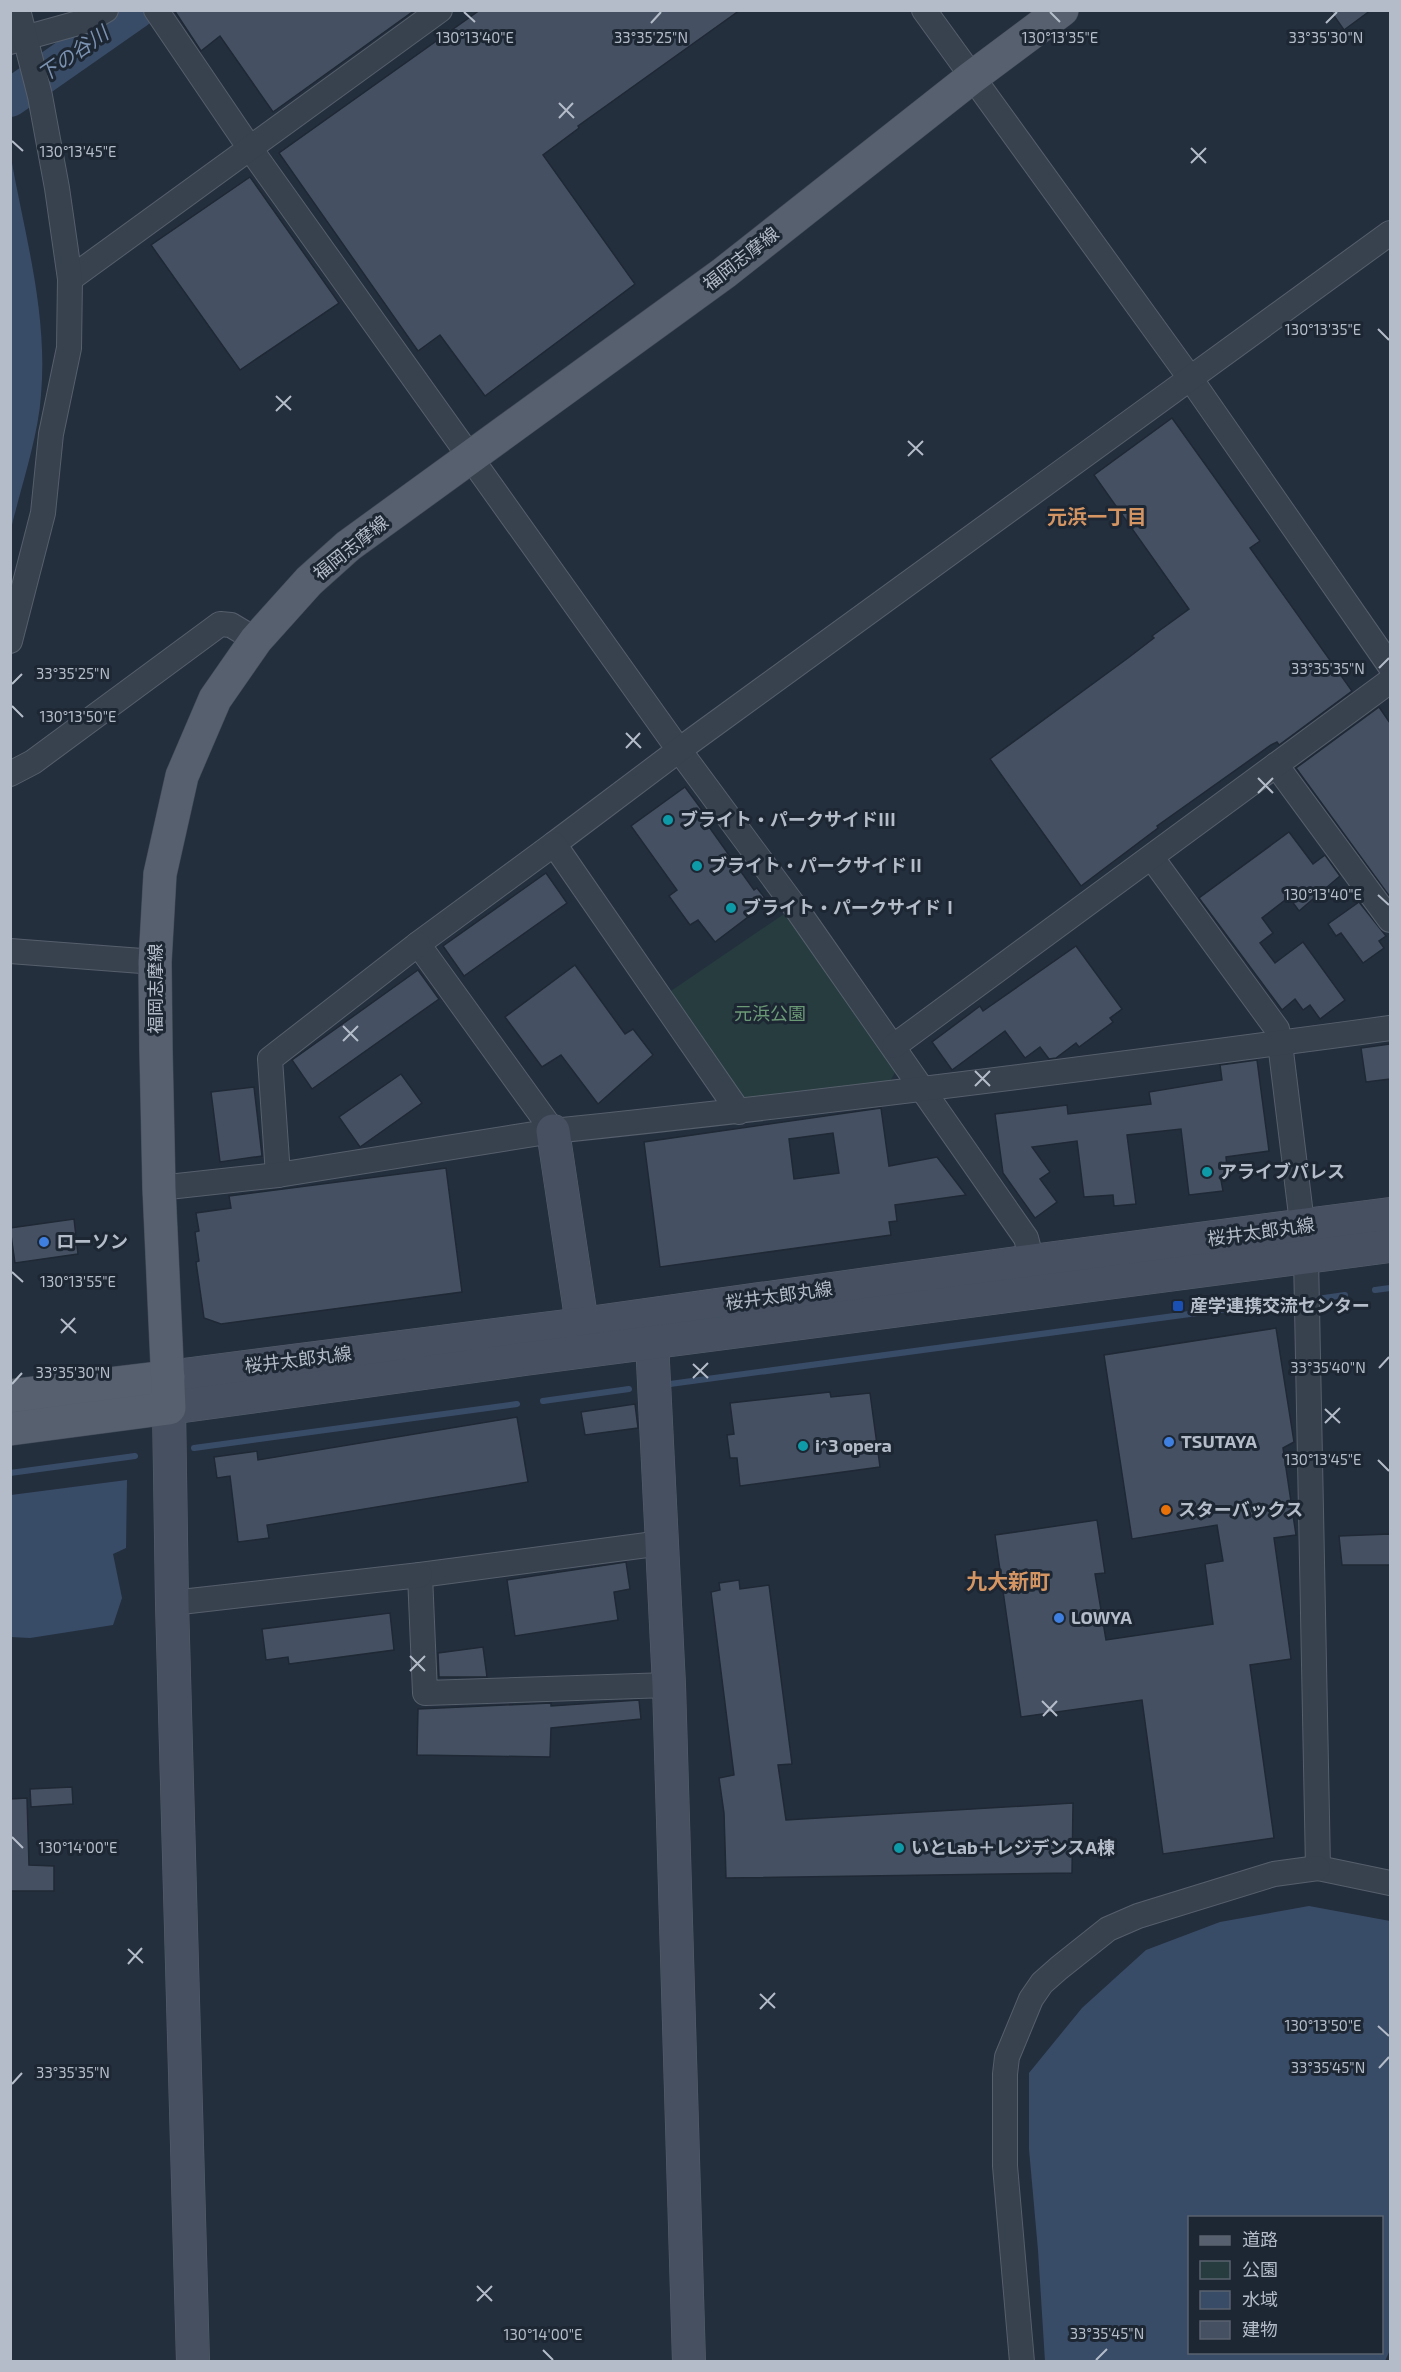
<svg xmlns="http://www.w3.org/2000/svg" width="1401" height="2372" font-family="'Exo 2','Noto Sans JP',sans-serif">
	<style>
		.green { fill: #263c3f }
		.water { fill: #394c67; fill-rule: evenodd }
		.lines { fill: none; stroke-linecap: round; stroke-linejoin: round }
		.stream { stroke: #394c67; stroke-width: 6 }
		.river { stroke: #394c67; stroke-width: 38 }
		.building { fill: #455162; stroke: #1f2835; stroke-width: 1.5; fill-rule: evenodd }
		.street-casing { stroke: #565f6c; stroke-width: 26 }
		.secondary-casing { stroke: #565f6c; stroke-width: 34 }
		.primary-casing { stroke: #414a57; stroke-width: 34 }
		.street { stroke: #38414e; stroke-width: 24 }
		.secondary { stroke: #465061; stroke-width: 33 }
		.primary { stroke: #56606e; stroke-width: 33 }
		.ticks { fill: none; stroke: #b4bcc9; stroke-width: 2 }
		.culture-dot { fill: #0f9aa8; stroke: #1d2633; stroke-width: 2 }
		.shop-dot { fill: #3f7fe0; stroke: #1d2633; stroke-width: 2 }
		.transit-dot { fill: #1a4fb4; stroke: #1d2633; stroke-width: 2 }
		.food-dot { fill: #e8710a; stroke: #1d2633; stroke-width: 2 }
		.labels { text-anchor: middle; stroke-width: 6; stroke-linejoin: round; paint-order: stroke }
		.street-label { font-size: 18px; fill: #b4bcc9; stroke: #1d2633 }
		.poi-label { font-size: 18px; font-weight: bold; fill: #b4bcc9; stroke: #1d2633; text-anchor: start }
		.park-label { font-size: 18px; fill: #6b9a76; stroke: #1d2633 }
		.water-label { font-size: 20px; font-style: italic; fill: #7c92b1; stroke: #1d2633 }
		.neighbourhood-label { font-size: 20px; font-weight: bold; fill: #d59563; stroke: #1d2633 }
		.quarter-label { font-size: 21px; font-weight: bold; fill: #d59563; stroke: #1d2633 }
		.ticks-label { font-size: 15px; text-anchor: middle; fill: #b4bcc9; stroke: #1d2633; stroke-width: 6; stroke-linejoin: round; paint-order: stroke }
	</style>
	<rect width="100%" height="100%" fill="#242f3e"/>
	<!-- green -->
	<polygon class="green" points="784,914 898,1067 889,1083 747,1102 665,995"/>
	<!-- water -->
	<g class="water">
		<path d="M11,158C25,236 48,314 41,395C38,438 21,486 11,529Z"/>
		<polygon points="127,1480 126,1548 113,1554 122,1598 113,1625 30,1638 11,1637 11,1495"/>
		<path d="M1309,1906L1390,1921V2350L1385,2361H1045L1038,2250L1029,2149V2073L1082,2008L1146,1950L1220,1922ZM1190,2218H1382V2352H1190Z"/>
	</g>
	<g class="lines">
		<!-- stream -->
		<g class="stream">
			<polyline points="1375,1290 1390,1288"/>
			<polyline points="1324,1298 1345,1295"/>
			<polyline points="670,1384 1286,1301"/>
			<polyline points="543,1401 629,1389"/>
			<polyline points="194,1448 517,1404"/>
			<polyline points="10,1473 135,1456"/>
		</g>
		<!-- river -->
		<polyline class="river" points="10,98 136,10"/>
	</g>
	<!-- building -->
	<g class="building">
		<polygon points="174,10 415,10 273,112 220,36 201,51"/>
		<polygon points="480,10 740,10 578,126 579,128 543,155 635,284 485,396 440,335 418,351 279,153"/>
		<polygon points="1330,10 1371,10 1344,30"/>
		<polygon points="250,177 339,303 240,370 151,245"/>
		<polygon points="1172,418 1260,541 1250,548 1352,691 1279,745 1277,742 1271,745 1157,826 1158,828 1081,886 990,759 1128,658 1154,638 1152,636 1189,609 1094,475"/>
		<polygon points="1379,707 1390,723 1390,897 1296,768"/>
		<polygon points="685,787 705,814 702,817 734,862 754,890 757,888 768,902 715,942 698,920 690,925 669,896 677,890 631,826"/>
		<polygon points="1289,832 1313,864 1325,855 1340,876 1299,911 1289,897 1262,918 1273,933 1260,943 1275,963 1303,942 1345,1000 1320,1019 1310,1005 1303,1010 1295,999 1282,1010 1199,898"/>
		<polygon points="546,873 567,903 464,976 443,946"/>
		<polygon points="1359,902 1386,936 1379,941 1384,948 1363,963 1341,933 1336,936 1328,924"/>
		<polygon points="1076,946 1122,1009 1110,1018 1113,1022 1079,1047 1076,1043 1056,1058 1049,1059 1040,1047 1025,1058 1005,1031 952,1070 932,1042 980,1006 983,1011"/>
		<polygon points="575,965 625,1034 633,1029 653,1055 598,1104 561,1055 542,1067 505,1017"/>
		<polygon points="418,970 439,999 312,1089 292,1060"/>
		<polygon points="1390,1044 1390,1079 1366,1082 1361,1048"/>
		<polygon points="1257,1060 1269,1151 1226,1157 1228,1179 1221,1180 1223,1191 1189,1195 1181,1129 1127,1135 1136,1204 1114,1206 1113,1195 1084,1197 1077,1141 1032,1147 1050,1172 1040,1179 1057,1202 1035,1218 1003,1173 995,1114 1067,1105 1068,1114 1151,1104 1149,1092 1222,1080 1220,1065"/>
		<polygon points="401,1074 422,1103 360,1147 339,1117"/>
		<polygon points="254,1087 262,1156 220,1162 211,1092"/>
		<path d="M881,1108L889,1166L937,1157L966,1195L895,1205L897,1221L889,1222L891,1235L660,1267L644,1142ZM833,1133L839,1173L794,1179L789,1139Z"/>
		<polygon points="446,1168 462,1292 221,1324 204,1318 196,1262 199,1261 195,1232 199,1231 196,1213 231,1208 229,1196"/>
		<polygon points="74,1219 78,1254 15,1263 10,1228"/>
		<polygon points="1276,1328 1294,1442 1283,1448 1296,1535 1274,1538 1291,1659 1250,1665 1274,1838 1163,1854 1142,1700 1021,1717 995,1535 1097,1520 1105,1573 1095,1574 1106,1640 1213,1624 1205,1564 1223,1561 1217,1525 1132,1539 1104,1355"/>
		<polygon points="830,1392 831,1397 870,1393 880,1467 740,1486 737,1458 730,1458 727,1435 734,1434 730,1403"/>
		<polygon points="635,1404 638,1428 585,1435 581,1412"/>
		<polygon points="517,1417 528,1482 267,1525 269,1538 238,1542 230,1476 217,1478 214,1457 257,1451 258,1460"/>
		<polygon points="1390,1534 1390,1565 1342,1565 1339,1536"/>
		<polygon points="626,1562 630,1589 614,1592 618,1620 515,1636 507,1580"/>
		<polygon points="739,1580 740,1589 769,1585 792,1764 778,1765 786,1820 1073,1803 1072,1873 726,1878 724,1813 719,1778 734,1775 711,1592 720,1590 719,1583"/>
		<polygon points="390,1613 394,1650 289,1664 288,1657 266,1660 262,1629"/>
		<polygon points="483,1647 487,1677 439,1677 438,1653"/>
		<polygon points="639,1700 641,1719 551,1728 550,1757 417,1755 418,1709 551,1703 551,1706"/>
		<polygon points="72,1787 73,1804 31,1807 30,1789"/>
		<polygon points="27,1798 29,1865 54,1866 54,1891 10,1891 10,1799"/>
	</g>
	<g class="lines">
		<!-- street casing -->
		<g class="street-casing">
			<g id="street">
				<polyline points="156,10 249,147 679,750 798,911 1026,1238 1032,1261"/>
				<polyline points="924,10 1190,378 1390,666"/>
				<polyline points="10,42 89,20 106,10"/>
				<polyline points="70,279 440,10"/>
				<polyline points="10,641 43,513 51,434 69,348 70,279 57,188 40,96 18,10"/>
				<polyline points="1276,765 1390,920"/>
				<polyline points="10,774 33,762 220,624 231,625 256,640"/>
				<polyline points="554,844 679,750 1390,233"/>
				<polyline points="1152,858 1277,1029 1280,1043 1306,1256 1318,1868 1390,1883"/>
				<polyline points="10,951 155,962"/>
				<polyline points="894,1046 1390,681"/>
				<path d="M739,1112L554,844L418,944L553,1131C833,1102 1112,1066 1390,1028"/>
				<polyline points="278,1175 270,1059 418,944"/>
				<polyline points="159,1188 278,1175 553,1131"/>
				<polyline points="662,1543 420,1575 425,1693 669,1685"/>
				<polyline points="172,1603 420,1575"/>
				<polyline points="1022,2362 1005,2166 1005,2074 1007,2057 1031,1999 1042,1983 1059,1968 1108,1929 1138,1916 1274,1874 1318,1868"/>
			</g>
		</g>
		<!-- secondary casing -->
		<g class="secondary-casing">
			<g id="secondary">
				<polyline points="553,1131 582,1324"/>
				<polyline points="651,1322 669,1685 689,2362"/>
				<polyline points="168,1377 582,1324 1032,1261 1390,1214"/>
				<polyline points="193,2362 172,1603 169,1408 525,1359 1390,1246"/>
			</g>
		</g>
		<!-- primary casing -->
		<g class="primary-casing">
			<g id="primary">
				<polyline points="10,1396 168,1377"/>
				<polyline points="10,1429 169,1408 159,1188 156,1050 155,962 160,874 182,776 215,699 256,640 309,581 348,546 724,273 971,78 1062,10"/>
			</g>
		</g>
		<!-- street -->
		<use href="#street" class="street"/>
		<!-- secondary -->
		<use href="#secondary" class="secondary"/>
		<!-- primary -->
		<use href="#primary" class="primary"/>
	</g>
	<!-- ticks -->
	<path class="ticks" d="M464,12L475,22M1050,12L1060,22M651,23L661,12M1326,23L1337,12M559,103L574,118M559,118L573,103M12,141L23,151M1191,148L1206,163M1191,163L1206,148M1378,329L1389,340M276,396L291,410M276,411L291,396M908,441L923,455M908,456L923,441M1379,668L1389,658M12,684L22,674M12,706L23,717M626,733L641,748M626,748L640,733M1258,778L1273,793M1258,793L1273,778M1378,895L1389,905M343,1026L358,1041M343,1041L358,1026M975,1071L990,1086M975,1086L990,1071M12,1272L23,1282M61,1319L76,1333M61,1333L75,1318M693,1364L708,1378M1379,1368L1389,1357M693,1378L708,1363M12,1384L22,1373M1325,1409L1340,1423M1325,1423L1340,1408M1378,1460L1389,1471M410,1656L425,1671M410,1671L425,1656M1042,1701L1057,1716M1043,1716L1057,1701M12,1837L23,1848M128,1949L143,1963M128,1964L142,1948M760,1994L775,2008M760,2009L775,1993M1378,2026L1389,2036M1379,2068L1389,2057M12,2084L22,2073M477,2286L492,2301M477,2301L492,2286M543,2350L553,2360M1096,2360L1107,2349"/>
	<!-- markers -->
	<g class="culture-dot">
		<circle cx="668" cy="820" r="6"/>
		<circle cx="697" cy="866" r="6"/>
		<circle cx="731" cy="908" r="6"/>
		<circle cx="1207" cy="1172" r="6"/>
		<circle cx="803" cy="1446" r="6"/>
		<circle cx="899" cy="1848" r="6"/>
	</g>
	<g class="shop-dot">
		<circle cx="44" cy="1242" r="6"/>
		<circle cx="1169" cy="1442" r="6"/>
		<circle cx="1059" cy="1618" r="6"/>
	</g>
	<rect class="transit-dot" x="1172" y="1300" width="12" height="12" rx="3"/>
	<circle class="food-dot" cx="1166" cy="1510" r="6"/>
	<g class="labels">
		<!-- street labels -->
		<g class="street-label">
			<text transform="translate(741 259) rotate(-38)" y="6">福岡志摩線</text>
			<text transform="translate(351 548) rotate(-39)" y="6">福岡志摩線</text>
			<text transform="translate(156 989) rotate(-90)" y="6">福岡志摩線</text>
			<text transform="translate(1261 1232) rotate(-8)" y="6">桜井太郎丸線</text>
			<text transform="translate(779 1296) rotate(-8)" y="6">桜井太郎丸線</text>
			<text transform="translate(298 1360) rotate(-7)" y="6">桜井太郎丸線</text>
		</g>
		<!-- poi labels -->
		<g class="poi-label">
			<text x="680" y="826">ブライト・パークサイドⅢ</text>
			<text x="709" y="872">ブライト・パークサイドⅡ</text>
			<text x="743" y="914">ブライト・パークサイドⅠ</text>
			<text x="1219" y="1178">アライブパレス</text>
			<text x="56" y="1248">ローソン</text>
			<text x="1190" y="1312">産学連携交流センター</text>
			<text x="1181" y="1448">TSUTAYA</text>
			<text x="815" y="1452">i^3 opera</text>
			<text x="1178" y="1516">スターバックス</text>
			<text x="1071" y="1624">LOWYA</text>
			<text x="911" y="1854">いとLab＋レジデンスA棟</text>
		</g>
		<!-- park labels -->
		<g class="park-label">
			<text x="770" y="1020">元浜公園</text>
		</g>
		<!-- water labels -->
		<g class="water-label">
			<text transform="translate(73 54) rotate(-35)" y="7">下の谷川</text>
		</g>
		<!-- neighbourhood labels -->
		<g class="neighbourhood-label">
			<text x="1097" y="524">元浜一丁目</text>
		</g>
		<!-- quarter labels -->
		<g class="quarter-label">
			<text x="1008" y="1589">九大新町</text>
		</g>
	</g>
	<g class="ticks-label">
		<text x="475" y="43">130°13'40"E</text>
		<text x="1060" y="43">130°13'35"E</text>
		<text x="651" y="43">33°35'25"N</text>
		<text x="1326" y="43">33°35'30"N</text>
		<text x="78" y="157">130°13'45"E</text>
		<text x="1323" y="335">130°13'35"E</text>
		<text x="1328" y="674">33°35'35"N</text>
		<text x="73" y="679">33°35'25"N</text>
		<text x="78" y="722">130°13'50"E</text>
		<text x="1323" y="900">130°13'40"E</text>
		<text x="78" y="1287">130°13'55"E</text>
		<text x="1328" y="1373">33°35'40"N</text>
		<text x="73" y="1378">33°35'30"N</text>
		<text x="1323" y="1465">130°13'45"E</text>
		<text x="78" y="1853">130°14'00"E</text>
		<text x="1323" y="2031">130°13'50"E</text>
		<text x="1328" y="2073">33°35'45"N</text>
		<text x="73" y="2078">33°35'35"N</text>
		<text x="1107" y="2339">33°35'45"N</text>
		<text x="543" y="2340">130°14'00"E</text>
	</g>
	<!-- border -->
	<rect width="1401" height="2372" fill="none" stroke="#b4bcc9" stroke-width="24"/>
	<!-- legend -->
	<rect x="1188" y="2216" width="195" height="138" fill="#1d2633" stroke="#59626f" stroke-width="1.5"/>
	<rect x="1200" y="2236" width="30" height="9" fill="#56606e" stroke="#59626f" stroke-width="1.5"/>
	<text x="1242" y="2246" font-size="18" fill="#b4bcc9">道路</text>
	<rect x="1200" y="2261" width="30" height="18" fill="#263c3f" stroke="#59626f" stroke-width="1.5"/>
	<text x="1242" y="2276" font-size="18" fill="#b4bcc9">公園</text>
	<rect x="1200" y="2291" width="30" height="18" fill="#394c67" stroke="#59626f" stroke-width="1.5"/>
	<text x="1242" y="2306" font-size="18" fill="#b4bcc9">水域</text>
	<rect x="1200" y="2321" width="30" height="18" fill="#455162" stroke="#59626f" stroke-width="1.5"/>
	<text x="1242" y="2336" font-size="18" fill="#b4bcc9">建物</text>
</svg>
